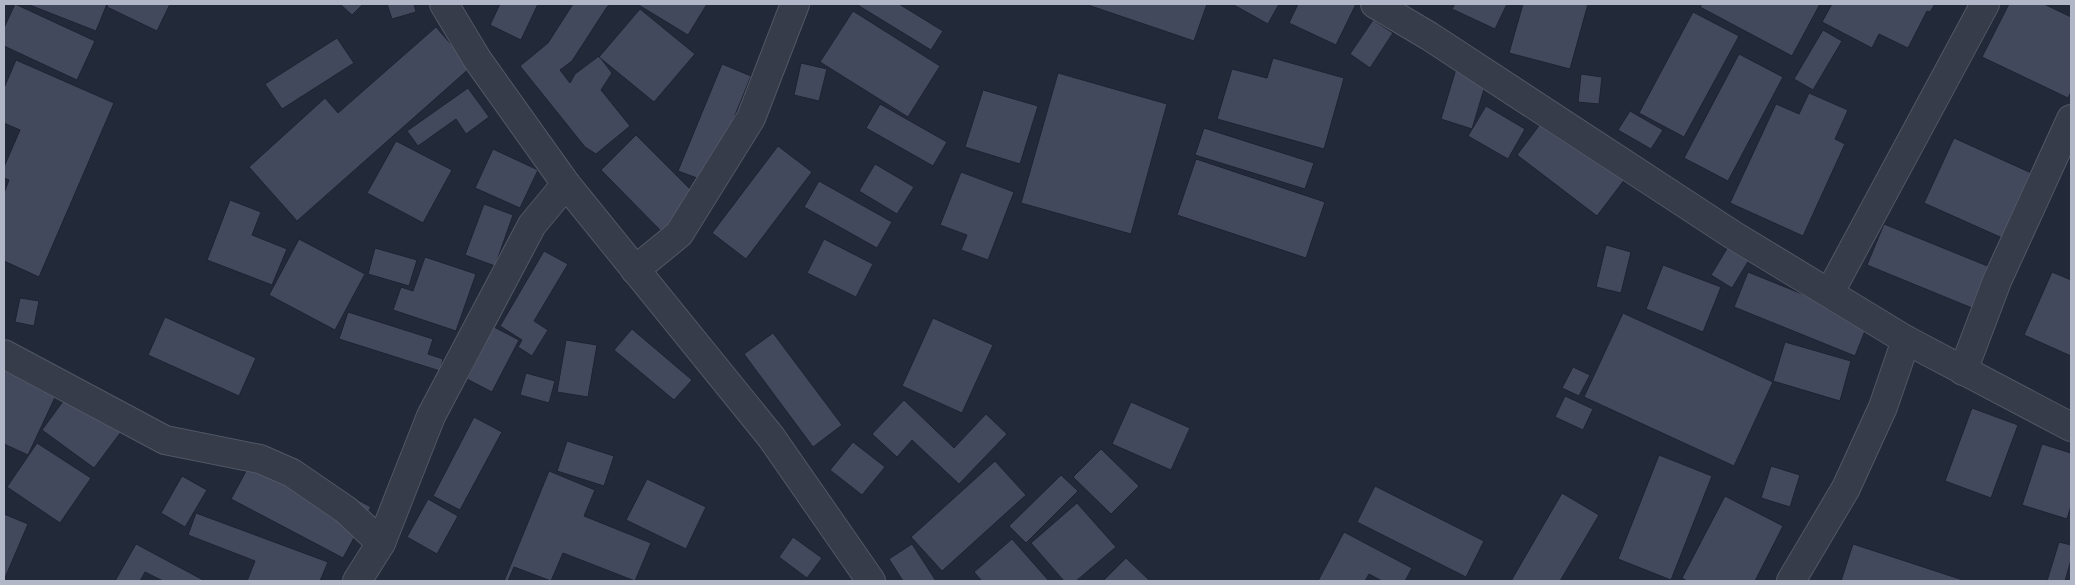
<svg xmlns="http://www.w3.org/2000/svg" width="2075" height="585" font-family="Jost,sans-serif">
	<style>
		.building { fill: #42495c; stroke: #1d2331 }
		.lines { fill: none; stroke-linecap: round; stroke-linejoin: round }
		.minor-casing { stroke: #515765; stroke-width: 30 }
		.minor { stroke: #363c4a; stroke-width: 28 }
	</style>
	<rect width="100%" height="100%" fill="#222a3a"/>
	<!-- building -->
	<g class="building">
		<polygon points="15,4 95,41 77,80 4,46 4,28"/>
		<polygon points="27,4 107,4 96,31"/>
		<polygon points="108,4 170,4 157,31 107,7"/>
		<polygon points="340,4 363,4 352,15"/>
		<polygon points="387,4 414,4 416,12 392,19"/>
		<polygon points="500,4 538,4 521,40 490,25"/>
		<polygon points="573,4 611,4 607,7 572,61 560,70 570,83 575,74 599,56 612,73 601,90 630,126 596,154 585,147 520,66 548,43"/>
		<polygon points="637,4 707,4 688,35"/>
		<polygon points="856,4 899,4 943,31 931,50"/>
		<polygon points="1085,4 1207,4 1194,41"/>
		<polygon points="1232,4 1279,4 1268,24"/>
		<polygon points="1298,4 1356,4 1336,45 1289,23"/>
		<polygon points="1455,4 1507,4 1495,29 1452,9"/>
		<polygon points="1523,4 1588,4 1570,69 1509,53"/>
		<polygon points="1702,4 1820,4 1792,56 1700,7"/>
		<polygon points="1832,4 1935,4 1930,12 1927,11 1908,48 1879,34 1872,48 1822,22"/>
		<polygon points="2009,4 2044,4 2071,17 2071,92 2068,98 1982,57"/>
		<polygon points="640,9 695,54 654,102 599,57"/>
		<polygon points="853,11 940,66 908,117 820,62"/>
		<polygon points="1693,12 1739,36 1684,137 1639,113"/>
		<polygon points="1373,20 1393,33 1370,68 1350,54"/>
		<polygon points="436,27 471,67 297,221 249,167 325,98 338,113"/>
		<polygon points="1823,30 1842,41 1813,90 1794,79"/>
		<polygon points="337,38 354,63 282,109 265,84"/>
		<polygon points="1739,54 1783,77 1728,181 1684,158"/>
		<polygon points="1273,58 1344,78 1324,149 1217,119 1232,69 1267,78"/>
		<polygon points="16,60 114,103 39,277 4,261 4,193 9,180 4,178 4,167 20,130 4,123 4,88"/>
		<polygon points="801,63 827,69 819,101 794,95"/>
		<polygon points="722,64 751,76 708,182 678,171"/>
		<polygon points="1456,69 1487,79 1472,129 1441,119"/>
		<polygon points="1058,73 1167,104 1131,234 1021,203"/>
		<polygon points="1581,74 1602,77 1599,104 1578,102"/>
		<polygon points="468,88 489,117 466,134 456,119 418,146 407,131"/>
		<polygon points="983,90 1038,106 1020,164 965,147"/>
		<polygon points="1809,93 1848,110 1835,139 1845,144 1803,236 1730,203 1776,104 1799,114"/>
		<polygon points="880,104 947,142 933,166 866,128"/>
		<polygon points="1486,106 1525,129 1508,159 1468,136"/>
		<polygon points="1630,111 1663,130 1651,149 1618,130"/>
		<polygon points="1544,119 1625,179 1597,216 1517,155"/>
		<polygon points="1204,128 1314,163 1305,189 1195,155"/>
		<polygon points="636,135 698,197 662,232 601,170"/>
		<polygon points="1954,138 2038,176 2009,241 1924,203"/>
		<polygon points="396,141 452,170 423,223 367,193"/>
		<polygon points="778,146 812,172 746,259 712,233"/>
		<polygon points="493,149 538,170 520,208 475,188"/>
		<polygon points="1196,159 1325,202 1306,258 1177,215"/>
		<polygon points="875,164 914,187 897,214 859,191"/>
		<polygon points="961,172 1014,192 988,260 961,250 967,235 940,225"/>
		<polygon points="819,181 892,222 877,248 804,207"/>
		<polygon points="230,200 261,212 252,235 287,249 272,285 207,260"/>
		<polygon points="484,204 513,215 495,266 465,255"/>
		<polygon points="1884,224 1990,267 1972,308 1867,265"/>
		<polygon points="299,239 365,274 335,330 269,295"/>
		<polygon points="824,239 873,264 856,297 807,273"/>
		<polygon points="1731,242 1752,255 1732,288 1711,275"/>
		<polygon points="1606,245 1631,252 1621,293 1596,287"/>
		<polygon points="375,248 417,260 409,286 368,274"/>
		<polygon points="544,251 568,264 534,321 548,330 532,356 518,347 522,340 500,326"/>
		<polygon points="425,257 476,274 456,331 393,310 401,287 413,291"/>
		<polygon points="1663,265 1721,287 1703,332 1646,309"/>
		<polygon points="1748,272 1869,321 1855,356 1734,307"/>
		<polygon points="2052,272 2071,280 2071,356 2024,335"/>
		<polygon points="20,298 39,301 34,326 15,322"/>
		<polygon points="348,312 433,339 428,354 443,359 440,371 339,339"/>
		<polygon points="1623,313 1773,382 1734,466 1584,397"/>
		<polygon points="165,317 256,358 239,396 148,355"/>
		<polygon points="933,318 993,345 962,413 902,386"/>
		<polygon points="494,327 519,340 492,392 467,379"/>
		<polygon points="632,329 692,380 674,400 614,350"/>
		<polygon points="773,333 842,425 813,447 744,354"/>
		<polygon points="566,340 597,345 588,397 557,392"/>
		<polygon points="1785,342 1851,361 1840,401 1773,381"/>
		<polygon points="4,366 58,391 28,455 4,444"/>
		<polygon points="1573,367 1590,375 1579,396 1562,388"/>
		<polygon points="526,373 555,381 549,403 520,395"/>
		<polygon points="75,385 127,424 94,468 42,430"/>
		<polygon points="1565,396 1593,409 1583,430 1555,417"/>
		<polygon points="904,400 954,448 986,414 1007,434 959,484 912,440 897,457 872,434"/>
		<polygon points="1131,402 1190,428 1171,470 1112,444"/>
		<polygon points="1972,408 2018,425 1991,498 1945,481"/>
		<polygon points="474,417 502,432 460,510 433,496"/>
		<polygon points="567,441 614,456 604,486 557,471"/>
		<polygon points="853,442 885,467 862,495 830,470"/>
		<polygon points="37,443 91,478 60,523 7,487"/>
		<polygon points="2042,444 2071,453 2071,506 2067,519 2022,505"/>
		<polygon points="259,447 371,507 343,558 231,499"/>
		<polygon points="1101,449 1139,486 1111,514 1073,477"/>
		<polygon points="1659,455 1712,476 1671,580 1618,559"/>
		<polygon points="995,461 1026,495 942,571 911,537"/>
		<polygon points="1771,466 1800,475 1790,507 1761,498"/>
		<polygon points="549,471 595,490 584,516 651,543 635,581 563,553 551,581 514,567 508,581 504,581"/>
		<polygon points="1061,475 1078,491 1026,543 1009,526"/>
		<polygon points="182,476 207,490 185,527 161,513"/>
		<polygon points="647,479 706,507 686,549 626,520"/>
		<polygon points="1375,486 1484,541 1466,577 1357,522"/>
		<polygon points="1562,493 1599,515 1560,581 1511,581"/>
		<polygon points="1725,496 1783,526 1755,581 1687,581 1682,578"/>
		<polygon points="428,499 458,516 437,554 407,537"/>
		<polygon points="1077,503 1116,547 1076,581 1064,581 1031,543"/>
		<polygon points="196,513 328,562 320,581 247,581 255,561 188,535"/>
		<polygon points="4,514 28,524 4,580"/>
		<polygon points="1344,532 1412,568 1405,581 1382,581 1369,574 1365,581 1318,581"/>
		<polygon points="793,537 822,558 807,578 779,557"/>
		<polygon points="1012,539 1049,581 982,581 974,572"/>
		<polygon points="2059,542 2071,545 2071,560 2065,581 2047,581"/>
		<polygon points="136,544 205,581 163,581 145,572 140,581 115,581"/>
		<polygon points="912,544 936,581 903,581 889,559"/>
		<polygon points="1853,544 1966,581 1841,581"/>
		<polygon points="1126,558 1150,581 1103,581"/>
	</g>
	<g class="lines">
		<!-- minor casing -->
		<g class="minor-casing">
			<g id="minor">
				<polyline points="444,4 477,59 566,184 771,437 871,581"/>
				<polyline points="1375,4 1429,36 1733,235 1906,340 2071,427"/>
				<polyline points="635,270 679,234 751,118 795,4"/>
				<polyline points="1830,292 1985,4"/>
				<polyline points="4,354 165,440 260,459 292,473 346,510 381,543"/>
				<polyline points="1963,371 1997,281 2071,119"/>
				<polyline points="357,581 381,543 431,416 532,225 566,184"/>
				<polyline points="1791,581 1846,488 1883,407 1906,340"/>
			</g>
		</g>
		<!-- minor -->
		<use href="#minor" class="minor"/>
	</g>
	<!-- border -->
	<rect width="2075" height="585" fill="none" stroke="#b1b7c6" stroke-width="10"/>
</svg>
